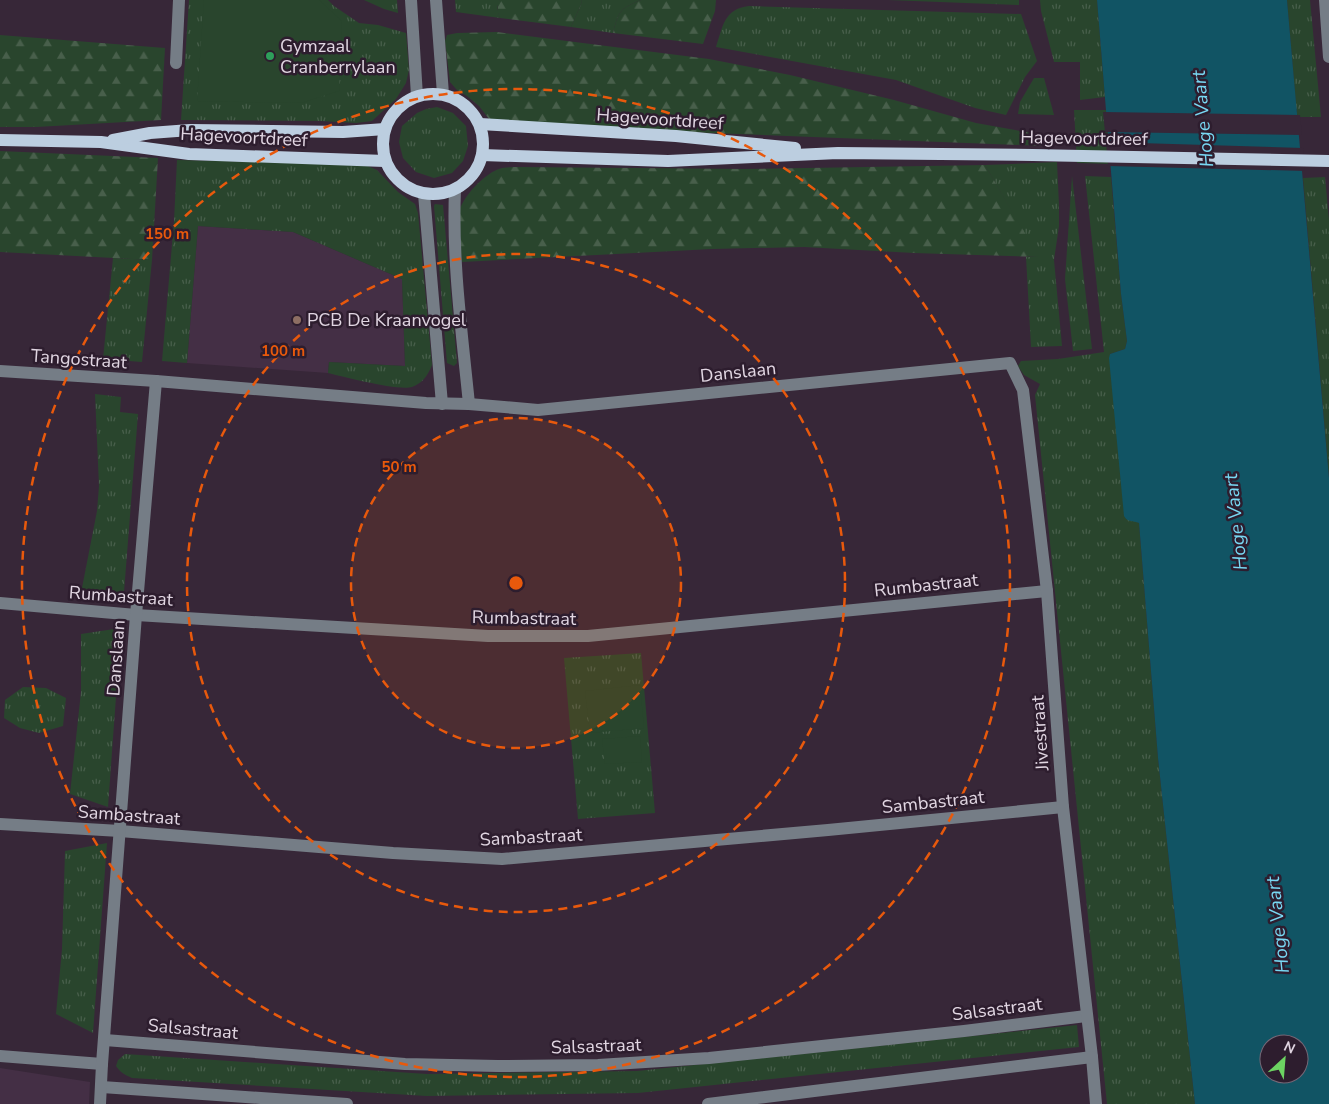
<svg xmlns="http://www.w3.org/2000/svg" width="1329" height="1104" font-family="'Nunito Sans',sans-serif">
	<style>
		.built { fill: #442f45 }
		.grass { fill: url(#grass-tufts) }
		.forest { fill: url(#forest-firs) }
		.garden { fill: #29452d }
		.water { fill: #115464; fill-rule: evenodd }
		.pier { fill: #372738 }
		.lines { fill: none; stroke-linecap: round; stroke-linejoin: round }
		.minor { stroke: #757d86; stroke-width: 12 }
		.major { stroke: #bccee0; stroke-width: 12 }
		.ring { fill: none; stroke: #e8590c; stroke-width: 2.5; stroke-dasharray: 9 6 }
		.leisure-dot { fill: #2e9e5b; stroke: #2d1d2e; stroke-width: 2 }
		.education-dot { fill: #8d6e63; stroke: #2d1d2e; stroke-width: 2 }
		.labels { text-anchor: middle; stroke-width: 5; stroke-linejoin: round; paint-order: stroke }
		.poi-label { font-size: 18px; fill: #e1d6e2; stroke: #2d1d2e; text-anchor: start }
		.street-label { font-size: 18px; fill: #e1d6e2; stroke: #2d1d2e }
		.water-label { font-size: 19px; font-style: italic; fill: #78d8f3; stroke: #2d1d2e }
		.centre { fill: #e8590c; stroke: #2d1d2e; stroke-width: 2.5 }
		.ring-label { font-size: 15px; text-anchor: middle; font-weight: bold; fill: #e8590c; stroke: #2d1d2e; stroke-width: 5; stroke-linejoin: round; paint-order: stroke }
	</style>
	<defs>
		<pattern id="grass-tufts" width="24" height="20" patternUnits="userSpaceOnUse" patternTransform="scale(1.25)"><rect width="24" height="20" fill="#29452d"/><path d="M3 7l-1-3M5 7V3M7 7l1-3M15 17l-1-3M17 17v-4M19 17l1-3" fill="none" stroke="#485f4b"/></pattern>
		<pattern id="forest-firs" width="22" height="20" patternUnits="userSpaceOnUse" patternTransform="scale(1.25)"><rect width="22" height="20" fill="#29452d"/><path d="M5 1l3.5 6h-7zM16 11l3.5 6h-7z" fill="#485f4b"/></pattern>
	</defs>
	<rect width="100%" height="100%" fill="#372738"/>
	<!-- built -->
	<g class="built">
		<polygon points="198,226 293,232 402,279 405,366 329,362 328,373 187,363"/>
		<polygon points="0,1068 90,1082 89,1104 0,1104"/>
	</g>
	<!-- grass -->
	<g class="grass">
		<polygon points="189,0 328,0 334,6 359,23 378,25 406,33 409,70 406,83 396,99 372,121 356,123 320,121 181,120"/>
		<polygon points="364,0 397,0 398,13 384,9"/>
		<path d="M455,0H500C496,5 498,13 500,18L456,12Z"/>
		<path d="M581,0H641C619,9 619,11 613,33L571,27L582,2Z"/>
		<polygon points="888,0 1019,0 1019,5"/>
		<polygon points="1040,0 1097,0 1105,97 1080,100 1080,62 1054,62 1041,11"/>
		<polygon points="1287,0 1310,0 1321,117 1297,117"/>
		<path d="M749,6L1021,14L1037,61L1025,77L1006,115L975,108L896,80L716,47C723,26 724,9 749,6Z"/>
		<polygon points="1034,78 1044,78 1054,115 1018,114 1020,102"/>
		<polygon points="437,107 453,113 466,126 468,146 463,161 452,173 434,178 416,172 403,158 399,142 402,126 417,113 426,109"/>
		<polygon points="1074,110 1106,110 1110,164 1077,163"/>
		<path d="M177,160L363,164L377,170L398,192L415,204L418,213L432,365C428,375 423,383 412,387C398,391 345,377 328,373L329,362L405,366L402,279L293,232L198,226L187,363L162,361L174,221Z"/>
		<polygon points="1057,162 1059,205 1059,226 1054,260 1062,346 1031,347 1026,257 1038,257 985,165"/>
		<polygon points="1072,176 1092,349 1073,351 1065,279"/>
		<polygon points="1085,176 1111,177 1121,294 1127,341 1125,349 1110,354 1130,521 1135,521 1139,523 1158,758 1195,1104 1107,1104 1035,395 1040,384 1024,375 1018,366 1021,361 1058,359 1104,352"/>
		<polygon points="1325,177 1329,220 1329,478 1303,178"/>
		<polygon points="435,204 443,205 457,363 454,366 447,363 434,206"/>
		<polygon points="113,258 152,260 142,362 103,359"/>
		<polygon points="95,394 121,397 120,412 138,414 124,592 81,593 97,511 99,486"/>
		<polygon points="121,628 108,807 70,794 81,692 81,634"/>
		<polygon points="641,653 655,813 578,819 564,658"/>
		<polygon points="23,687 46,688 66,698 63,726 39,733 20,728 4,718 5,700"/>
		<polygon points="107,843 93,1033 56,1014 62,949 65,851"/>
		<path d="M1077,1025L1079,1047L638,1093L427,1096L132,1078C125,1075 120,1072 116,1066L118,1060L125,1054L427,1074L637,1071Z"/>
	</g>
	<!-- forest -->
	<g class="forest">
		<polygon points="500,0 581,0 582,2 571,27 500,18 498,13 498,2"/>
		<path d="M641,0H716L715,11L703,44L613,33C619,11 619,9 641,0Z"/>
		<polygon points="497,32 709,59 790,75 894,100 976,123 1043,135 1045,146 634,130 489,119 479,106 467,96 457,90 450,82 445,41 447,35 457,33"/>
		<polygon points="0,35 165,48 161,120 36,127 0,127"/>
		<polygon points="0,151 158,158 152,260 0,252"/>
		<path d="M985,165L1039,257L914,253L804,247L712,249L462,262C461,250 456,226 458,215C461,198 485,172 502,168C508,167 515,167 521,167L744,169Z"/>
	</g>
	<!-- garden -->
	<g class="garden">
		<polygon points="204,0 319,0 342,21 339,91 301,103 197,101"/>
		<polygon points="640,685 644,728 590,733 585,691"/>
		<polygon points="640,736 642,762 605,764 602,739"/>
	</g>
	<!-- water -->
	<path class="water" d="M1097,0H1287L1329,478V1104H1195L1158,758L1139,523C1133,520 1128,523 1124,516L1109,358L1110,354L1125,349L1127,341L1121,294ZM1269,1044H1299V1074H1269Z"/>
	<!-- pier -->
	<g class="pier">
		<polygon points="1103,112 1300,115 1302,135 1105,132"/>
		<polygon points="1106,142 1303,148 1305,171 1108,166"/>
	</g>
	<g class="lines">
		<!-- minor -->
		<g class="minor">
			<polyline points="411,0 417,96"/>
			<polyline points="436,0 443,94"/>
			<polyline points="1325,0 1329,57"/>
			<polyline points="176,63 179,0"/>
			<path d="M455,190C452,261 462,333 469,404"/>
			<polyline points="424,194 442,404"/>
			<polyline points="0,371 156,381"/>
			<polyline points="0,603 136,615 488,636 588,636 1047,591"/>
			<polyline points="0,824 120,831 393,853 502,859 828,830 1063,807"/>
			<polyline points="105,1040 405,1064 498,1066 598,1065 709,1058 964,1031 1086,1016"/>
			<polyline points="0,1056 102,1064"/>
			<polyline points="102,1087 347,1104"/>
			<polyline points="100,1104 102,1064 136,615 156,381 426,403 469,404 538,410 1010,363 1023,390 1047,591 1063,807 1092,1057 1096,1104"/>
			<polyline points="708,1104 1092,1057"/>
		</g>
		<!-- major -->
		<g class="major">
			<circle cx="433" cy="144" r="50"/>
			<polyline points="480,124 676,136 795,148"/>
			<polyline points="0,140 101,142 189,154 385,161"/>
			<polyline points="113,140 150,133 190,130 343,132 385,129"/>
			<polyline points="482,155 668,161 838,153 1033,155 1329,161"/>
		</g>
	</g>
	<!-- distance rings -->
	<circle cx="516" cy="583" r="165" fill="#e8590c" fill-opacity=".12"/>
	<g class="ring">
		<circle cx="516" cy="583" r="165"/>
		<circle cx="516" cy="583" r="329"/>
		<circle cx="516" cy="583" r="494"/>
	</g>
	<!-- markers -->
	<circle class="leisure-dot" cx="270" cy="56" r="5"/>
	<circle class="education-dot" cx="297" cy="320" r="5"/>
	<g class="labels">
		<!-- poi labels -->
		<g class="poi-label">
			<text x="280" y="52">Gymzaal<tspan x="280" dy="21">Cranberrylaan</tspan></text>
			<text x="307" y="326">PCB De Kraanvogel</text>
		</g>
		<!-- street labels -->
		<g class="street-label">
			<text transform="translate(660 119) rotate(4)" y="6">Hagevoortdreef</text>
			<text transform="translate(244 137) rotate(3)" y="6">Hagevoortdreef</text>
			<text transform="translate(1084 138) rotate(1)" y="6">Hagevoortdreef</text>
			<text transform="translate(79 359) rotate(4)" y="6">Tangostraat</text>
			<text transform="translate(738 372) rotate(-6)" y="6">Danslaan</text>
			<text transform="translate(926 585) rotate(-6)" y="6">Rumbastraat</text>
			<text transform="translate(121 596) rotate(4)" y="6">Rumbastraat</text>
			<text transform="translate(524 618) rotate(1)" y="6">Rumbastraat</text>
			<text transform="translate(116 658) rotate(-86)" y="6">Danslaan</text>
			<text transform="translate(1040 733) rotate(-94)" y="6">Jivestraat</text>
			<text transform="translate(933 802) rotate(-6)" y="6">Sambastraat</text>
			<text transform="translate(129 815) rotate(4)" y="6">Sambastraat</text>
			<text transform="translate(531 837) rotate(-3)" y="6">Sambastraat</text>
			<text transform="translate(997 1009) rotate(-7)" y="6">Salsastraat</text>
			<text transform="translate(193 1029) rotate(5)" y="6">Salsastraat</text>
			<text transform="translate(596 1046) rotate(-2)" y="6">Salsastraat</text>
		</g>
		<!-- water labels -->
		<g class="water-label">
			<text transform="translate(1202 119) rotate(-95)" y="7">Hoge Vaart</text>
			<text transform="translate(1235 522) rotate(-96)" y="7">Hoge Vaart</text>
			<text transform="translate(1277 925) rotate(-96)" y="7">Hoge Vaart</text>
		</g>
	</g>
	<circle cx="516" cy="583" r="8" class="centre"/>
	<g class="ring-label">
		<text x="167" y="239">150 m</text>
		<text x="283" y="356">100 m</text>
		<text x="399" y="472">50 m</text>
	</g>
	<!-- north arrow -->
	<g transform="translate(1284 1059) rotate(26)"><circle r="24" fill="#2d1d2e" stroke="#756776"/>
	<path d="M0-4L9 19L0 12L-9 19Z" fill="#6cd362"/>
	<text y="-8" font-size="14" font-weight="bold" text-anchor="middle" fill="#e1d6e2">N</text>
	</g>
</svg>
